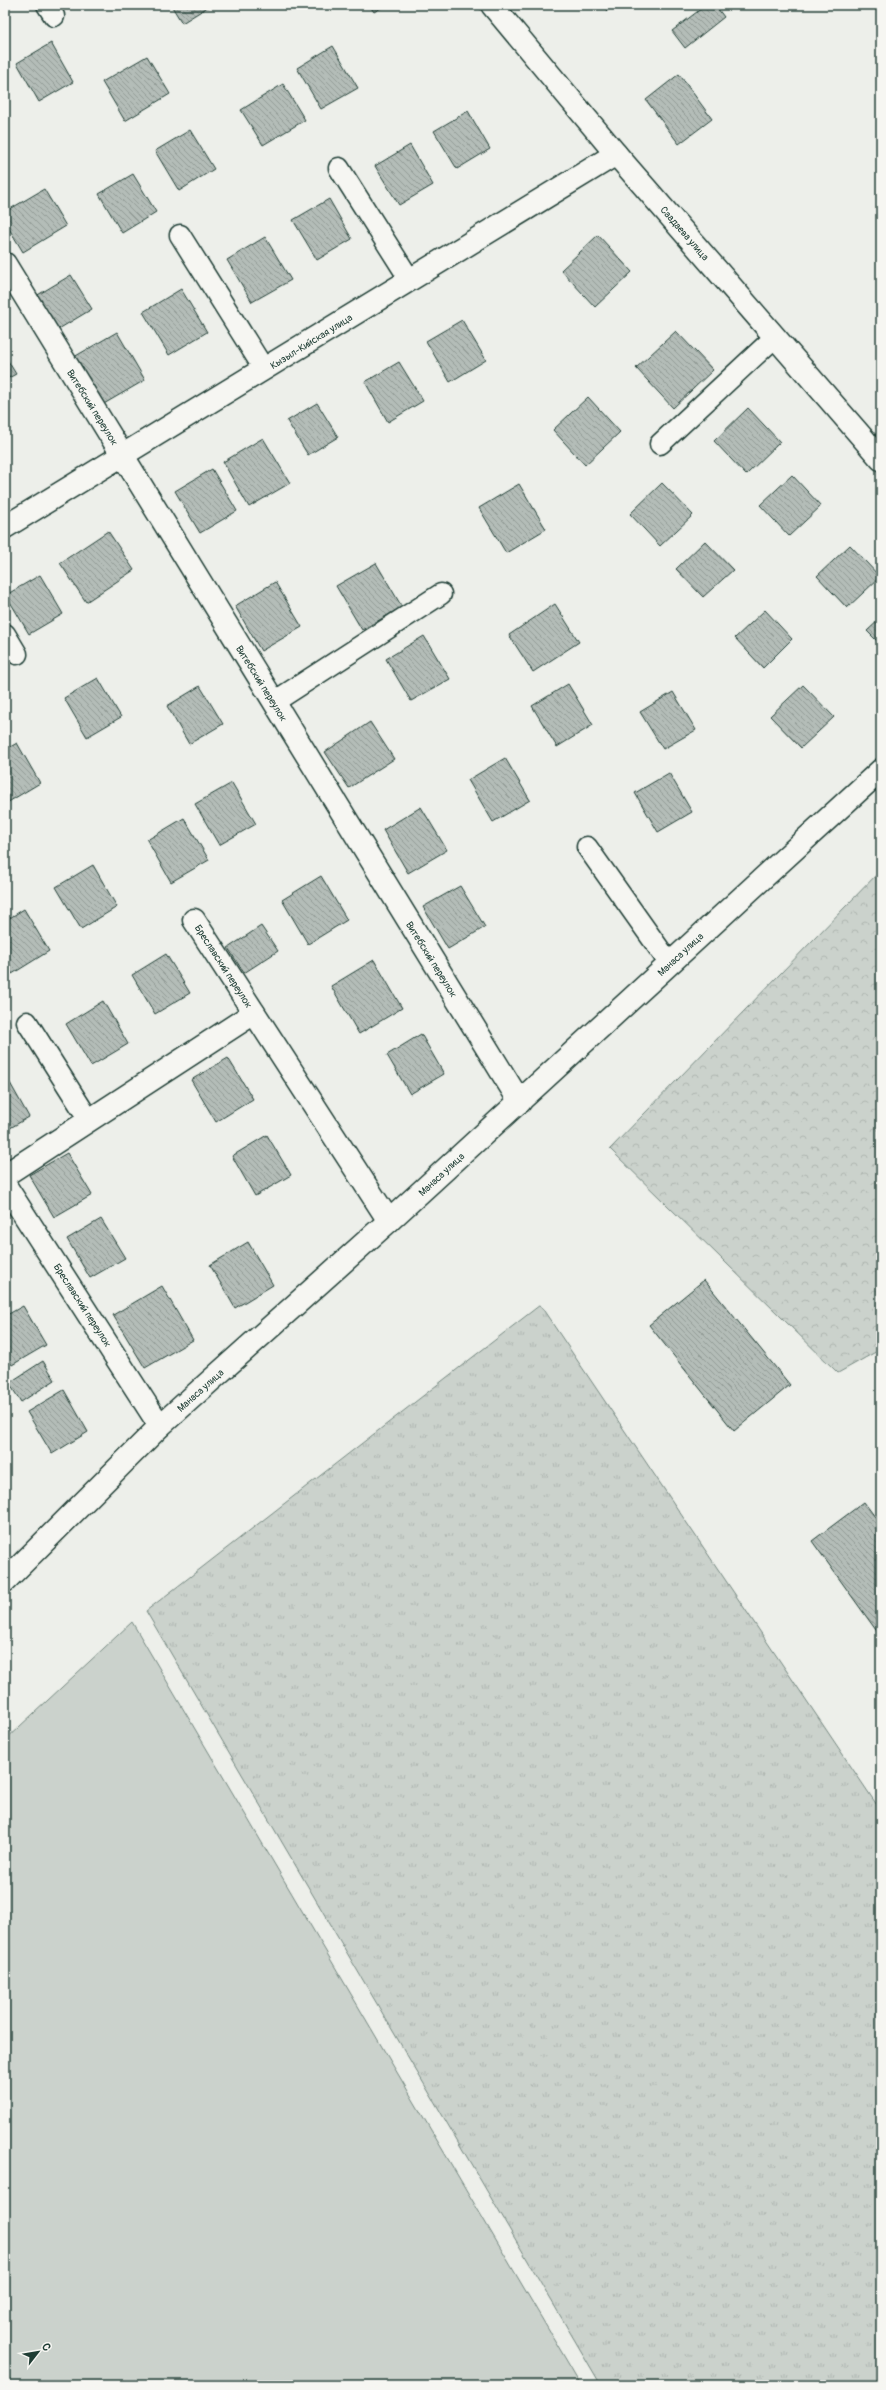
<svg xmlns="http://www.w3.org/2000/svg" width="886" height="2390" font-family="Pangolin,sans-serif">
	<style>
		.grass { fill: url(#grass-tufts); stroke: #758880 }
		.forest { fill: url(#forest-crowns); stroke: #758880 }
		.park { fill: #cbd2cc; stroke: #758880 }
		.building { fill: url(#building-back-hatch); stroke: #1f3d34 }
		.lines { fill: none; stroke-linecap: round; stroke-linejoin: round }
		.service-casing { stroke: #1f3d34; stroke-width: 23 }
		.minor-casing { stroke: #1f3d34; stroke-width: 25 }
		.service { stroke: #f6f6f2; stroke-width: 20 }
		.minor { stroke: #f6f6f2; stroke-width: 22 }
		.labels { text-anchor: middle; stroke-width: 3; stroke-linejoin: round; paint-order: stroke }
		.street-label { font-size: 10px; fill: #1f3d34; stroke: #f6f6f2 }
	</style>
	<defs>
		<pattern id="grass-tufts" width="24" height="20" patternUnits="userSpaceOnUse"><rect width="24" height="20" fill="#cbd2cc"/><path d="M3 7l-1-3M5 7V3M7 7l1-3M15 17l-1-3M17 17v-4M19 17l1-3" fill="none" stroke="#aeb5b0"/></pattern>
		<pattern id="forest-crowns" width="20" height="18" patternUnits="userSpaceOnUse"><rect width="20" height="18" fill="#cbd2cc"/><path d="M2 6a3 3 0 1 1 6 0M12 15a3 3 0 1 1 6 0" fill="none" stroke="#aeb5b0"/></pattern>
		<pattern id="building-back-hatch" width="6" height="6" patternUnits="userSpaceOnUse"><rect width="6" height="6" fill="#b4bdb8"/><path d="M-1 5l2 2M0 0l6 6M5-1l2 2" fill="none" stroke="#929b96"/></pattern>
	</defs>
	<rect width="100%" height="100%" fill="#edefea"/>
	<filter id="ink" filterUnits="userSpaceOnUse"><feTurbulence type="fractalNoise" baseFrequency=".025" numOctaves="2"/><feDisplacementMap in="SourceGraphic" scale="8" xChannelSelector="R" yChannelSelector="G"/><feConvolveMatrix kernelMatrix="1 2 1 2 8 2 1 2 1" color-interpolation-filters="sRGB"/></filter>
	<g filter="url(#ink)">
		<!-- grass -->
		<polygon class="grass" points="540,1305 881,1811 881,2385 601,2385 146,1611"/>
		<!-- forest -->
		<polygon class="forest" points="881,870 881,1349 838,1373 610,1149"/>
		<!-- park -->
		<polygon class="park" points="132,1622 581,2385 5,2385 5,1740"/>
		<!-- building -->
		<g class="building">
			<polygon points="171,5 211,5 182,23"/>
			<polygon points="369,5 386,5 374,12"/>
			<polygon points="602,5 615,5 607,11"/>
			<polygon points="706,5 715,5 724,17 685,48 672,31"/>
			<polygon points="51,43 73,82 39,102 17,63"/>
			<polygon points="333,46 358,88 321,109 297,68"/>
			<polygon points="147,56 170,94 125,121 102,82"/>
			<polygon points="679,74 712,119 679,144 646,100"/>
			<polygon points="283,84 305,120 263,145 241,110"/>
			<polygon points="468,111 490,149 457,169 434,131"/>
			<polygon points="190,130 214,169 179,191 155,151"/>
			<polygon points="410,145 433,185 399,205 375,166"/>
			<polygon points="133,174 156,212 122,233 99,194"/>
			<polygon points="44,189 66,226 23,252 5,222 5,212"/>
			<polygon points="329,199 352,239 317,260 293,220"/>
			<polygon points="598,235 632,272 595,307 561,270"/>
			<polygon points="265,237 291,280 252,302 227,260"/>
			<polygon points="71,275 92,309 52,333 31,299"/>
			<polygon points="181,289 207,332 169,355 143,312"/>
			<polygon points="462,320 486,360 450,382 426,341"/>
			<polygon points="676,331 713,370 673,408 636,368"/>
			<polygon points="117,332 145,380 102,405 74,357"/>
			<polygon points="5,356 16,374 5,380"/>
			<polygon points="399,362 423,401 388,422 365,382"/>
			<polygon points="588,397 620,432 585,465 553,430"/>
			<polygon points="317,403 338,437 308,455 287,421"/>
			<polygon points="748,408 780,442 746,475 714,441"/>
			<polygon points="263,438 290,483 249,507 223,462"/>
			<polygon points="212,469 237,511 200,533 175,491"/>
			<polygon points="792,475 821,506 789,536 760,505"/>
			<polygon points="662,483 693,515 660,546 630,514"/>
			<polygon points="519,484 546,529 506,553 479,508"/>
			<polygon points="108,531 134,570 86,602 60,563"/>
			<polygon points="705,541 733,570 703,597 676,569"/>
			<polygon points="850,545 880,577 847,608 817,576"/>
			<polygon points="376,563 402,607 362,630 336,586"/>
			<polygon points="40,575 63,614 29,634 6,595"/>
			<polygon points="275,582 302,627 261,651 235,606"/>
			<polygon points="555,604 579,642 533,672 509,635"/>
			<polygon points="765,610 792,639 763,668 735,638"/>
			<polygon points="881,618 881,645 867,631"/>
			<polygon points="424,636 450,679 411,701 386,659"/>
			<polygon points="98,678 121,717 87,737 64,698"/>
			<polygon points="568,684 593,725 557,747 532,706"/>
			<polygon points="803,685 834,717 801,748 770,716"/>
			<polygon points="200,686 223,724 189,744 167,706"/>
			<polygon points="673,692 696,730 663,749 640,712"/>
			<polygon points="370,722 394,759 349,788 325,752"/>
			<polygon points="17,743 40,783 5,804 5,750"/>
			<polygon points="505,758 530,800 493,822 468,780"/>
			<polygon points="669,773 692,812 658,832 635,793"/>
			<polygon points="232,783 256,824 219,845 195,804"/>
			<polygon points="421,807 447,850 408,873 383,830"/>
			<polygon points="184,818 209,860 171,882 147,840"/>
			<polygon points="93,865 117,907 81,929 56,887"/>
			<polygon points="321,876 347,920 308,944 282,900"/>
			<polygon points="460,886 485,927 448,949 423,907"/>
			<polygon points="24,909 49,951 12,974 5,962 5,921"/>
			<polygon points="261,926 278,951 244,973 228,948"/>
			<polygon points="166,954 190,993 155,1014 132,975"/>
			<polygon points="374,960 402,1008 359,1034 331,986"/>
			<polygon points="103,1001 128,1044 91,1066 66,1024"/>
			<polygon points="421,1034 444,1074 410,1094 387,1055"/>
			<polygon points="228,1058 253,1099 216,1122 191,1080"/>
			<polygon points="10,1083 29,1117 5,1131 5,1086"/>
			<polygon points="267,1135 291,1175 255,1196 232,1156"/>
			<polygon points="67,1153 92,1195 54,1217 29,1175"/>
			<polygon points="101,1219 125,1258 90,1278 67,1239"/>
			<polygon points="248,1242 273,1285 235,1308 210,1265"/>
			<polygon points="704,1280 790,1385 734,1431 649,1325"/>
			<polygon points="162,1286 193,1340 145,1368 113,1315"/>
			<polygon points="23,1306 46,1345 12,1365 5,1354 5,1316"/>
			<polygon points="43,1361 55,1380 21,1402 9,1383"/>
			<polygon points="64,1390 88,1432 52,1454 27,1412"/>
			<polygon points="864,1502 881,1525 881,1637 812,1541"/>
		</g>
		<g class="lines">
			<!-- service casing -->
			<g class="service-casing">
				<g id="service">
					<polyline points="47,5 54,16"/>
					<polyline points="339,168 410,280"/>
					<polyline points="180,235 264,369"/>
					<polyline points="660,444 775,337"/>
					<polyline points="5,634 17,654"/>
					<polyline points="274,702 441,594"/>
					<polyline points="587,847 670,964"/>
					<polyline points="27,1022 89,1120"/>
				</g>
			</g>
			<!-- minor casing -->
			<g class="minor-casing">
				<g id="minor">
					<polyline points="492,5 616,154 881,459"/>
					<polyline points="5,264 520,1102"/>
					<polyline points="5,527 616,154"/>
					<polyline points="194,920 389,1221"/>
					<polyline points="5,1175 254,1013"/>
					<polyline points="5,1185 160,1426"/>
					<polyline points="5,1581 160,1426 389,1221 881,770"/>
				</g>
			</g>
			<!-- service -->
			<use href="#service" class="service"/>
			<!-- minor -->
			<use href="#minor" class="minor"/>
		</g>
	</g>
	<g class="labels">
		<!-- street labels -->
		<g class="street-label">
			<text transform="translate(685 233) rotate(49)" y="4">Саадаева улица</text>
			<text transform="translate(311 341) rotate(-32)" y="4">Кызыл-Кийская улица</text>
			<text transform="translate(93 407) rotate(58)" y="4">Витебский переулок</text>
			<text transform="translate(262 683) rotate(58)" y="4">Витебский переулок</text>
			<text transform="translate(680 954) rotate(-43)" y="4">Манаса улица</text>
			<text transform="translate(432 959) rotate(58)" y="4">Витебский переулок</text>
			<text transform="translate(224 966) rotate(57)" y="4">Бреславский переулок</text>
			<text transform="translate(441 1174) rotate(-43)" y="4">Манаса улица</text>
			<text transform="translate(83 1305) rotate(57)" y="4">Бреславский переулок</text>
			<text transform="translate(200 1390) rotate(-42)" y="4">Манаса улица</text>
		</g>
	</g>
	<!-- margin -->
	<rect width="886" height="2390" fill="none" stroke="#f6f6f2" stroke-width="20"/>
	<rect x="10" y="10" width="866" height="2370" fill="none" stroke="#1f3d34" stroke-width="1.5" filter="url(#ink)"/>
	<!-- north arrow -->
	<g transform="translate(38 2352) rotate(59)" stroke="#f6f6f2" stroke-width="3" paint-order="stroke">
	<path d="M0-3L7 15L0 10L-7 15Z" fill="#1f3d34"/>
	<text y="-6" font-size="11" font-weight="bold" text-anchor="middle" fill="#1f3d34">С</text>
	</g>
</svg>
